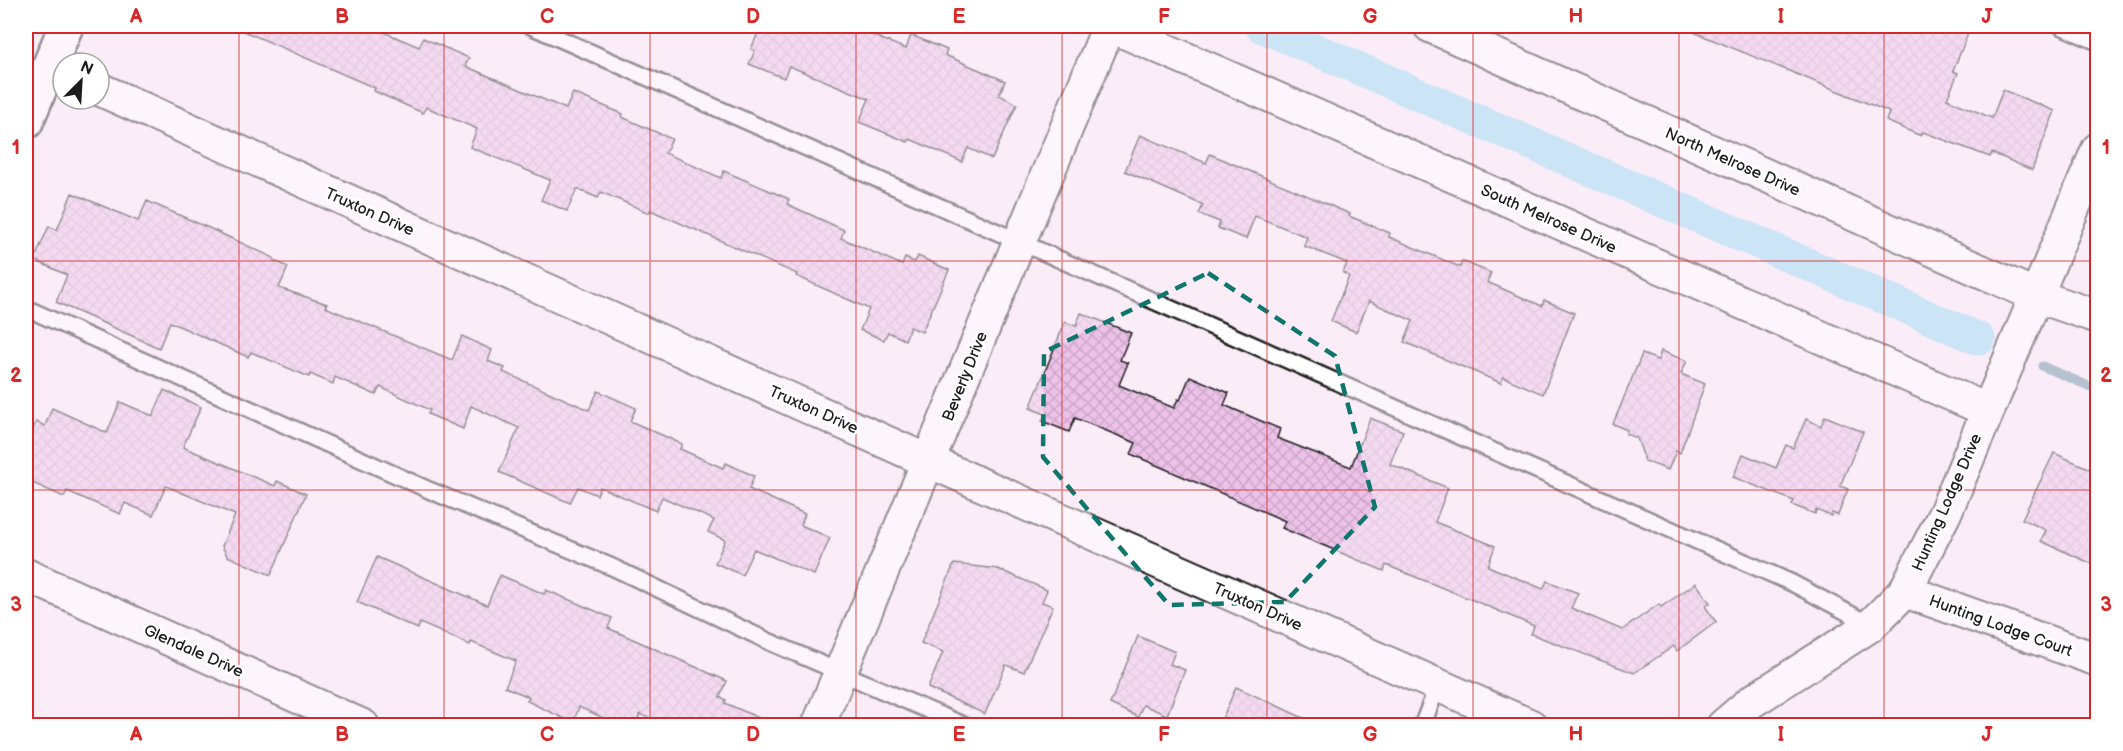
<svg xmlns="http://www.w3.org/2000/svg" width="2123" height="751" font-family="'Balsamiq Sans',sans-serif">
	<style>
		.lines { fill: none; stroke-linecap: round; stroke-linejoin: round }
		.stream { stroke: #638d9e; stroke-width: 9 }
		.canal { stroke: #92d9f4; stroke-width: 33 }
		.building { fill: url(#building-cross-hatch); stroke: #1c1c1c; stroke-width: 1.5 }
		.service-casing { stroke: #1c1c1c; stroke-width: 20 }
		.minor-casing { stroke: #1c1c1c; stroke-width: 36 }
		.tertiary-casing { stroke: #1c1c1c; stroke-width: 38 }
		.service { stroke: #fff; stroke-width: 15 }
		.minor { stroke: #fff; stroke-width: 32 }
		.tertiary { stroke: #fff; stroke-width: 33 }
		.marked { fill: none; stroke: #0f766e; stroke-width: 4.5; stroke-dasharray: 12 8; stroke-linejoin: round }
		.grid { fill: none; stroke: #d62828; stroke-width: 1.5; stroke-opacity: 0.55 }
		.labels { text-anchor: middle; stroke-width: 5; stroke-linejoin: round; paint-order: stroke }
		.street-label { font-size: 16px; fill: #1c1c1c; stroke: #fff }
		.neatline { fill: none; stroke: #d62828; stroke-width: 2 }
		.grid-label { font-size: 20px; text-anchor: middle; font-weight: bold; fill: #d62828 }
	</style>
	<defs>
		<pattern id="building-cross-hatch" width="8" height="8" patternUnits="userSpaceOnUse" patternTransform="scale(1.5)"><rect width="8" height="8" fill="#edc2e9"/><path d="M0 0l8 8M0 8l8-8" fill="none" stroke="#cba6c7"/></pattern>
	</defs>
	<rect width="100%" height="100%" fill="#faedf8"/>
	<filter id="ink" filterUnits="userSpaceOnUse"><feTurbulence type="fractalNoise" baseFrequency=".0167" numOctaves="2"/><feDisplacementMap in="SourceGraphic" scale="12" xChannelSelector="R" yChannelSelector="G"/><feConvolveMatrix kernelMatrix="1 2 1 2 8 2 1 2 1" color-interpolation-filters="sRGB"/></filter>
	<g filter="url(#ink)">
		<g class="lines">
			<!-- stream -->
			<polyline class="stream" points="2042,366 2098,390"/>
			<!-- canal -->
			<polyline class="canal" points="1261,26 1979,339"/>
		</g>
		<!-- building -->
		<g class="building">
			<polygon points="232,26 370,26 419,47 423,38 469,58 465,66 566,109 573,93 623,114 622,117 672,139 665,153 721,178 724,171 789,199 787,204 844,230 841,238 902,265 905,258 915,262 918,256 949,270 922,332 910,327 905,340 888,332 884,340 860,330 869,309 796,276 797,274 650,210 649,213 601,192 598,198 577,189 567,211 541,200 550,180 470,147 477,129 426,107 423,113 374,91 375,88"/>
			<polygon points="761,26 850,26 906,49 911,35 947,50 945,55 1005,81 999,95 1017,104 992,159 968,148 962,162 910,139 908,142 859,122 869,99 789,66 784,78 749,64 755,51 751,49"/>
			<polygon points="1679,26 1971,26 1953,71 1958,73 1947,99 1992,118 2003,90 2055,111 2032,170 1992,153 1990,157 1923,132 1921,136 1886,121 1889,112"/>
			<polygon points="1140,135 1206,163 1210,154 1350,214 1349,216 1390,233 1389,237 1460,267 1462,261 1491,273 1487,282 1542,306 1544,300 1574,313 1543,394 1503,377 1501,383 1404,342 1413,321 1369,301 1356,332 1331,321 1349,276 1343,273 1347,263 1304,246 1307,237 1255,216 1246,239 1218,228 1220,222 1199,214 1203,205 1125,171"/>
			<polygon points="72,193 138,221 147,201 211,229 274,258 273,260 288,267 279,288 327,304 325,307 452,360 462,336 492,350 488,361 505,368 503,372 589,410 598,391 636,408 630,421 682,444 680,449 723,468 726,463 754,476 749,489 805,514 801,525 830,538 814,575 754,549 742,575 715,563 725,540 708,532 714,520 662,497 656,511 600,487 597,495 578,487 570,503 499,472 519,428 471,406 463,429 428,414 430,410 380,387 376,395 335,377 333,384 310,374 309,377 251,352 248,357 170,322 159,348 56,302 67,275 34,260 49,226 57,230"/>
			<polygon points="1081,313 1131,333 1120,360 1128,363 1119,385 1174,408 1178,399 1180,400 1190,376 1229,393 1224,405 1280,429 1277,438 1351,467 1370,418 1403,431 1390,464 1448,488 1435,522 1495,546 1488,566 1543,589 1547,581 1578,593 1571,608 1622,630 1659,604 1661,607 1696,583 1710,603 1705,606 1716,622 1677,651 1674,646 1634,673 1531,634 1534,626 1475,601 1386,565 1384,571 1282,528 1285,521 1131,454 1136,443 1075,418 1069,432 1042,421 1045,414 1030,408 1065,322 1076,326"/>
			<polygon points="1661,351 1687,361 1681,374 1705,384 1680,453 1676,451 1668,470 1645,461 1637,438 1626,434 1627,430 1613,424 1642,354 1658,360"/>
			<polygon points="164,390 201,407 183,447 275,486 277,481 306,494 271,575 227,556 222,546 235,515 166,486 153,515 125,503 120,514 67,491 64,497 26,480 26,445 36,422 45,426 52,408 107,433 120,402 153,416"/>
			<polygon points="1825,416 1863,432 1840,486 1848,489 1838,515 1832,513 1831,516 1816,510 1815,514 1792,505 1794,501 1733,477 1743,454 1776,468 1786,445 1793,448 1806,419 1821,426"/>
			<polygon points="2054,453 2097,472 2097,566 2041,541 2046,530 2022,519"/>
			<polygon points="377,557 487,605 500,575 544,594 546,590 612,618 608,628 727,681 720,697 726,700 725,703 777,726 667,726 640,714 635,726 621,726 579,707 573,723 527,701 529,697 505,687 516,661 471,642 470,645 420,623 418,629 357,602"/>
			<polygon points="954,564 998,569 1047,590 1042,602 1053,606 1024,672 1006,665 985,714 928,688 943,652 921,643"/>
			<polygon points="1138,636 1175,652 1170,664 1185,670 1167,715 1143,705 1138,717 1110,704"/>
			<polygon points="1236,687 1321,726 1219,726"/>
		</g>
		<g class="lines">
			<!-- service casing -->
			<g class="service-casing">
				<g id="service">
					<polyline points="531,26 1792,583 1871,625"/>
					<polyline points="2061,26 2098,42"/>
					<polyline points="26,308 429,490 612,567 770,642 965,726"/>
					<polyline points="1422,726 1438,685"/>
				</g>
			</g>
			<!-- minor casing -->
			<g class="minor-casing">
				<g id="minor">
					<polyline points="1111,26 1987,410"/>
					<polyline points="1430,26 2037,296 2098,317"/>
					<polyline points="99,89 928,461 1531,726"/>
					<polyline points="26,575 363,726"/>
					<polyline points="1905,591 2098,660"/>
					<polyline points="818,726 1109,26"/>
					<polyline points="1723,726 1751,702 1871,625 1905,591 1945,513 2098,149"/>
				</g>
			</g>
			<!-- tertiary casing -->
			<g class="tertiary-casing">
				<polyline id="tertiary" points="26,122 66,26"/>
			</g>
			<!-- service -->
			<use href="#service" class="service"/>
			<!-- minor -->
			<use href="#minor" class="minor"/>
			<!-- tertiary -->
			<use href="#tertiary" class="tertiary"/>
		</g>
	</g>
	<!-- marked area -->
	<path d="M0 0H2123V751H0ZM1208,273L1335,356L1375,507L1285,602L1169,605L1043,457L1044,352Z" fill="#faedf8" fill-opacity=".55" fill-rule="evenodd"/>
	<path class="marked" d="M1208,273L1335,356L1375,507L1285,602L1169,605L1043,457L1044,352Z"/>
	<!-- grid -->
	<path class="grid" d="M239,26V726M444,26V726M650,26V726M856,26V726M1062,26V726M1267,26V726M1473,26V726M1679,26V726M1884,26V726M26,261H2098M26,490H2098"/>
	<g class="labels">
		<!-- street labels -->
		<g class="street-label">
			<text transform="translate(1733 161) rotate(24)" y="6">North Melrose Drive</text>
			<text transform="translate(370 211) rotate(24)" y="6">Truxton Drive</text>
			<text transform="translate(1549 218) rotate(24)" y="6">South Melrose Drive</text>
			<text transform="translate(964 376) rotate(-68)" y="6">Beverly Drive</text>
			<text transform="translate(814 409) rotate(24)" y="6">Truxton Drive</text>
			<text transform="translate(1946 502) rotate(-66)" y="6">Hunting Lodge Drive</text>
			<text transform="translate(1258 606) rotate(24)" y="6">Truxton Drive</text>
			<text transform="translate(2001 625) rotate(20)" y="6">Hunting Lodge Court</text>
			<text transform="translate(194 650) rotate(24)" y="6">Glendale Drive</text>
		</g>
	</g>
	<!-- margin -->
	<rect width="2123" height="751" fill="none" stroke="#fff" stroke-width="66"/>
	<!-- north arrow -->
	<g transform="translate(81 81) rotate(24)"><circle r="28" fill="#ffffff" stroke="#a4a4a4" stroke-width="1.5"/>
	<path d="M0-4.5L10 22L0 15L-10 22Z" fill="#1c1c1c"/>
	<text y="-9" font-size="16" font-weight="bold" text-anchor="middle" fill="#1c1c1c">N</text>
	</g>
	<rect x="33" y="33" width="2057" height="685" class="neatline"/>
	<g class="grid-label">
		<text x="136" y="23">A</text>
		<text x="342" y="23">B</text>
		<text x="547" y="23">C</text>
		<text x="753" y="23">D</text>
		<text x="959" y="23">E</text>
		<text x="1164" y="23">F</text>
		<text x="1370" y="23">G</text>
		<text x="1576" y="23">H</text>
		<text x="1781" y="23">I</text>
		<text x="1987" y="23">J</text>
		<text x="16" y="154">1</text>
		<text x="2106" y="154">1</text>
		<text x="16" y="382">2</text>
		<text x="2106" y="382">2</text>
		<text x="16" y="611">3</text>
		<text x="2106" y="611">3</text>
		<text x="136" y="741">A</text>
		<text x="342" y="741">B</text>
		<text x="547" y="741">C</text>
		<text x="753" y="741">D</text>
		<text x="959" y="741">E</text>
		<text x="1164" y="741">F</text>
		<text x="1370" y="741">G</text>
		<text x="1576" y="741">H</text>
		<text x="1781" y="741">I</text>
		<text x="1987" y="741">J</text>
	</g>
</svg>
